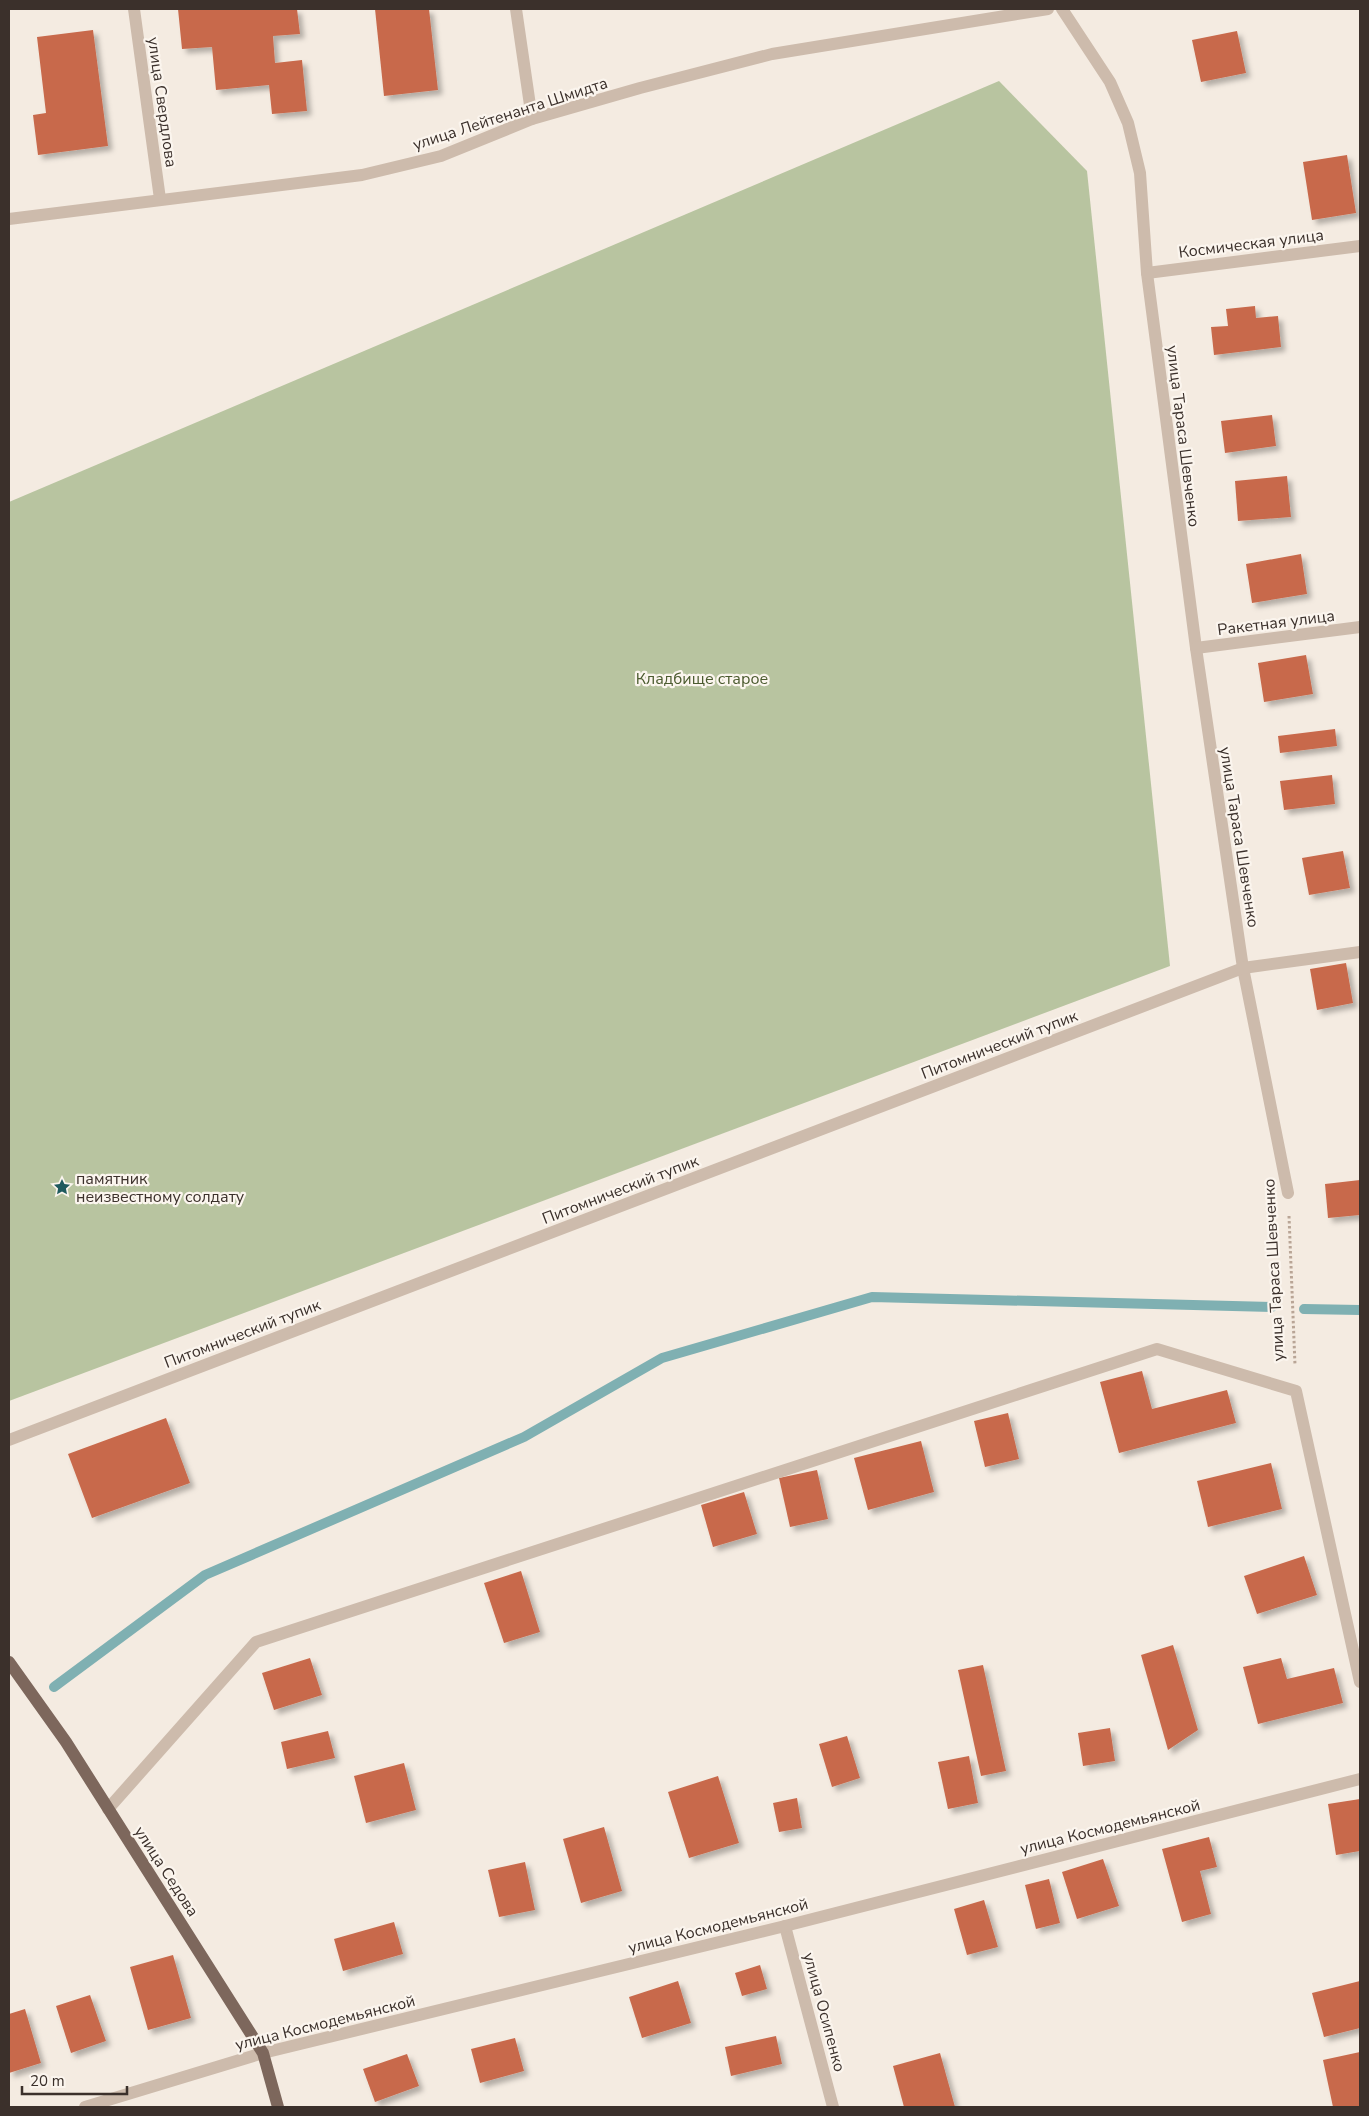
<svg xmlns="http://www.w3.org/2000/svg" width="1369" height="2116" font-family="'Nunito Sans',sans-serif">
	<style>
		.green { fill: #b8c4a0 }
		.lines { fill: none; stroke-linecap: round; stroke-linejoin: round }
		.stream { stroke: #7fb0b2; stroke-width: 10 }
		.building { fill: #c8694b; filter: url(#shadow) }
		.path { stroke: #b9a596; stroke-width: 3; stroke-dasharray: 2.5 2.5; stroke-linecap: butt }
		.minor { stroke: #cdbbac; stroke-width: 12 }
		.major { stroke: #7d675c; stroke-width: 12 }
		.labels { text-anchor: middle; stroke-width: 4.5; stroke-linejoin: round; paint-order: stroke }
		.street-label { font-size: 16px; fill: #3b302b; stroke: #fbf5ee }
		.park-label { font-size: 16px; fill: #4a5a2e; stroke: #fbf5ee }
		.poi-label { font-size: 16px; fill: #3b302b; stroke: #fbf5ee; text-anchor: start }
	</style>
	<defs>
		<filter id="shadow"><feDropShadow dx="4.5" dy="4.5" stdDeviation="2.5" flood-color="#0004"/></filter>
	</defs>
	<rect width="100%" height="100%" fill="#f4ebe1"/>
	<!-- green -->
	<polygon class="green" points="999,81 1087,171 1170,966 9,1401 9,502"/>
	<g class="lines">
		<!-- stream -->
		<g class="stream">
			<polyline points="1304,1309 1360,1310"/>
			<polyline points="54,1687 205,1575 524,1437 662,1358 872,1297 1272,1307"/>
		</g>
	</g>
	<!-- building -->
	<g class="building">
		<polygon points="178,9 297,9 300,34 273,36 275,63 302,60 307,111 272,114 269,85 216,90 212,47 182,49"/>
		<polygon points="375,9 429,9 438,90 384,96"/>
		<polygon points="93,30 108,146 38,155 33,115 46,113 37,37"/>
		<polygon points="1237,31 1246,73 1201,82 1192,40"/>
		<polygon points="1347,155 1356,213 1312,220 1303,162"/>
		<polygon points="1255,306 1256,318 1278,316 1281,347 1214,355 1211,327 1228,326 1226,309"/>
		<polygon points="1272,415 1276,446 1225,453 1221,421"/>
		<polygon points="1287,476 1291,517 1238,521 1235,481"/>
		<polygon points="1301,554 1307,594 1252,603 1246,564"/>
		<polygon points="1306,655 1313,694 1264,702 1258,663"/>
		<polygon points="1335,729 1337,746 1280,753 1278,736"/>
		<polygon points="1332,775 1335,804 1284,810 1280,781"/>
		<polygon points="1343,851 1350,888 1309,895 1302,858"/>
		<polygon points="1346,963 1353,1003 1317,1010 1310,969"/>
		<polygon points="1360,1180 1360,1215 1328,1218 1325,1184"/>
		<polygon points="1142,1371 1152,1409 1227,1390 1236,1423 1119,1453 1100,1382"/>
		<polygon points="1008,1413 1019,1459 985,1467 974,1421"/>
		<polygon points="166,1418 190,1483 92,1518 68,1454"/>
		<polygon points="921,1441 934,1492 868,1510 854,1458"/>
		<polygon points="1271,1463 1282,1509 1208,1527 1197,1481"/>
		<polygon points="817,1470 828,1519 790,1527 779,1478"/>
		<polygon points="744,1492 757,1534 713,1547 701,1505"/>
		<polygon points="1304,1556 1317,1595 1257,1614 1244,1576"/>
		<polygon points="521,1571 540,1632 504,1643 484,1583"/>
		<polygon points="1173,1645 1198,1730 1168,1750 1141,1655"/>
		<polygon points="310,1658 322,1695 274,1710 262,1673"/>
		<polygon points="1281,1658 1287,1679 1334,1668 1343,1703 1258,1724 1243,1667"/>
		<polygon points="983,1665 1006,1771 981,1776 958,1670"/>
		<polygon points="1110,1728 1115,1761 1083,1766 1078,1733"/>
		<polygon points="328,1731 335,1758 287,1769 281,1742"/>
		<polygon points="847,1736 860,1778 832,1787 819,1744"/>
		<polygon points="969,1756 978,1803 948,1809 938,1762"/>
		<polygon points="404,1763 416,1810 366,1823 354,1776"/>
		<polygon points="718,1776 739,1843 689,1858 668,1792"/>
		<polygon points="797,1798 802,1828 779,1832 773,1803"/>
		<polygon points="1360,1799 1360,1851 1336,1855 1328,1804"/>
		<polygon points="604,1827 622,1891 581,1903 563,1839"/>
		<polygon points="1209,1837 1217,1867 1200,1871 1211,1914 1182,1922 1162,1849"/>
		<polygon points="1103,1859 1119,1906 1077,1919 1062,1872"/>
		<polygon points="525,1862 535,1910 499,1917 488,1870"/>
		<polygon points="1049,1879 1060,1923 1036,1929 1025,1885"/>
		<polygon points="984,1900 998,1947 967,1955 954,1909"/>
		<polygon points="394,1922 403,1954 343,1971 334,1939"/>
		<polygon points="173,1955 191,2018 148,2030 130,1967"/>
		<polygon points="760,1965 767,1989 742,1996 735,1973"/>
		<polygon points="678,1981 691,2023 642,2038 629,1997"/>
		<polygon points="1360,1981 1360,2028 1324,2037 1312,1993"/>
		<polygon points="90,1995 106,2041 71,2053 56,2006"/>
		<polygon points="25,2009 41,2063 9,2073 9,2014"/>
		<polygon points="776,2036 782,2064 731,2076 725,2047"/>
		<polygon points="515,2038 524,2071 480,2083 471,2049"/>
		<polygon points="1360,2052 1360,2107 1333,2107 1323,2060"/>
		<polygon points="940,2053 955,2107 904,2107 893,2066"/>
		<polygon points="407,2054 419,2086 375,2102 363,2069"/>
	</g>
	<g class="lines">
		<!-- path -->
		<polyline class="path" points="1289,1216 1295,1365"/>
		<!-- minor -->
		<g class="minor">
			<polyline points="134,9 160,199"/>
			<polyline points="516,9 532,119"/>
			<polyline points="1062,9 1110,82 1128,123 1140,173 1147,273 1196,648 1243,968 1288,1193"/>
			<polyline points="9,219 362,175 441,156 532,119 640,88 772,54 1048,9"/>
			<polyline points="1147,273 1360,246"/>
			<polyline points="1196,648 1360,627"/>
			<polyline points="9,1440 1243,968 1360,952"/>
			<polyline points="108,1809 256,1642 1157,1349 1296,1391 1360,1682"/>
			<polyline points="785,1926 833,2107"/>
			<polyline points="85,2107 263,2053 785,1926 1360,1779"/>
		</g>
		<!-- major -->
		<polyline class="major" points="9,1662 66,1742 263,2053 278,2107"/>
	</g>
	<!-- icons -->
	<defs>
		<g id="sight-bare" transform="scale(1.35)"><path d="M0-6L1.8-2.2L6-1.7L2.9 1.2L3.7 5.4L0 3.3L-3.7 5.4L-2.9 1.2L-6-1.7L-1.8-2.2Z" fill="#1f5a5e" stroke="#fbf5ee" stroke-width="2.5" paint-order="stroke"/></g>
	</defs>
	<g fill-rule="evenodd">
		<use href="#sight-bare" x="62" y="1187"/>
	</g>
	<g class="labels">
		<!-- street labels -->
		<g class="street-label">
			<text transform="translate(163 102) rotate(82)" y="6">улица Свердлова</text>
			<text transform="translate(510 113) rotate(-18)" y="6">улица Лейтенанта Шмидта</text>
			<text transform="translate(1251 243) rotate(-7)" y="6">Космическая улица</text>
			<text transform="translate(1184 436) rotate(83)" y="6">улица Тараса Шевченко</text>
			<text transform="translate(1276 622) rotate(-7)" y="6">Ракетная улица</text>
			<text transform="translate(1240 837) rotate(81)" y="6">улица Тараса Шевченко</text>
			<text transform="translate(999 1044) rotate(-21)" y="6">Питомнический тупик</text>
			<text transform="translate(620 1189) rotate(-21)" y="6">Питомнический тупик</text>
			<text transform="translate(1273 1270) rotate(-93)" y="6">улица Тараса Шевченко</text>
			<text transform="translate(242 1333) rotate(-21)" y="6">Питомнический тупик</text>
			<text transform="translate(1110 1826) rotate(-14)" y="6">улица Космодемьянской</text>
			<text transform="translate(167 1871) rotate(57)" y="6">улица Седова</text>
			<text transform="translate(718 1925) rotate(-14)" y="6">улица Космодемьянской</text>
			<text transform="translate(825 2012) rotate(75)" y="6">улица Осипенко</text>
			<text transform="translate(325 2022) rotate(-14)" y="6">улица Космодемьянской</text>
		</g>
		<!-- park labels -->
		<g class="park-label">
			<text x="702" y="684">Кладбище старое</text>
		</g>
		<!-- poi labels -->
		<g class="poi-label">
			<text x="76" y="1184">памятник<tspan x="76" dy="18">неизвестному солдату</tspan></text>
		</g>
	</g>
	<!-- border -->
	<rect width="1369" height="2116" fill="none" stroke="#3b302b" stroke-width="20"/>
	<!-- scale -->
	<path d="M22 2086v8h105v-8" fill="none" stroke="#3b302b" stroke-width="2.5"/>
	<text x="30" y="2086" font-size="15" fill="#3b302b" stroke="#fbf5ee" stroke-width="4" paint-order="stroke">20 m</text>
</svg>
